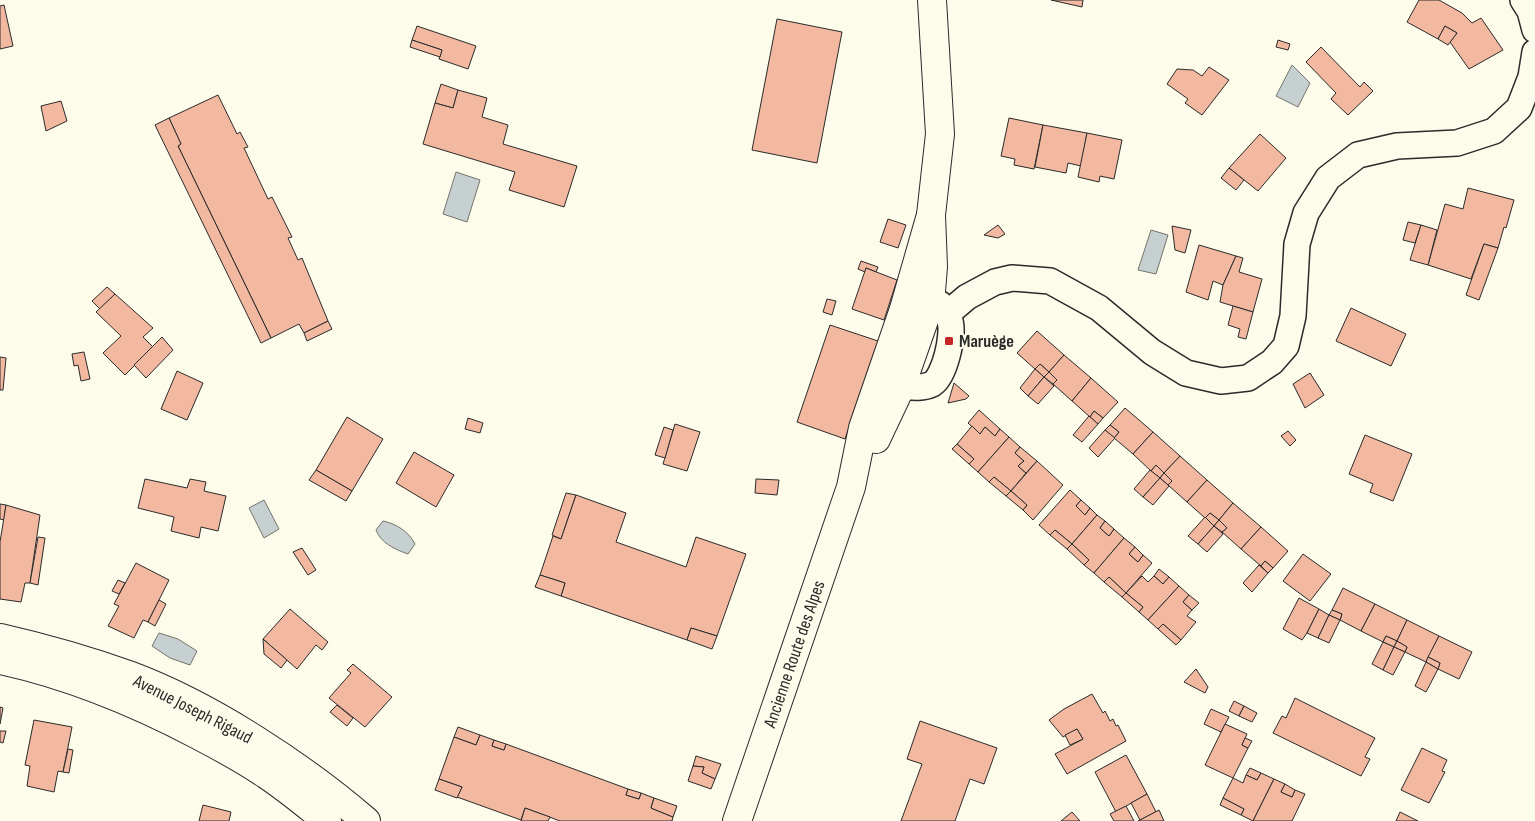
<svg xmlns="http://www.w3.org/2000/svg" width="1535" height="821" font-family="'Sofia Sans Condensed',sans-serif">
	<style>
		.water { fill: #c7d0d0; stroke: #74746e }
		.building { fill: #f2b8a0; stroke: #2b2b2b }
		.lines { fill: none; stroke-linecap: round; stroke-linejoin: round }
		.minor-casing { stroke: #2b2b2b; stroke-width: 28 }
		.tertiary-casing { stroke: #2b2b2b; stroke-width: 30 }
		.secondary-casing { stroke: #2b2b2b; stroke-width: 30 }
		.minor { stroke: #fdfbea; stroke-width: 25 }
		.tertiary { stroke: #fdfbea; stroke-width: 28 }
		.secondary { stroke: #fdfbea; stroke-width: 28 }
		.poi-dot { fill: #c62828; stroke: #fdfbea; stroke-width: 2 }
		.labels { text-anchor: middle; stroke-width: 4; stroke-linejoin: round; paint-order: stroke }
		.poi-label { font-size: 18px; font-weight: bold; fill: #2b2b2b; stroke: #fdfbea; text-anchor: start }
		.street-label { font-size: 18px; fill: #2b2b2b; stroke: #fdfbea }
	</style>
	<rect width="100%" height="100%" fill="#fdfbea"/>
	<!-- water -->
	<g class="water">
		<polygon points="1292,65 1310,83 1298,107 1276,96"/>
		<polygon points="456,172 480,180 467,222 443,214"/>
		<polygon points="1151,230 1168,235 1156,274 1138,270"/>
		<polygon points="264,500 279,529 264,538 249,508"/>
		<path d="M383,521C397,524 409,532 415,544L408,554C394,549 381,543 376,530Z"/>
		<polygon points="159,633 178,639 197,651 190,665 170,658 152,646"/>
	</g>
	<!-- building -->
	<g class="building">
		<polygon points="1051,0 1083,0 1082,7"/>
		<polygon points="1419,0 1439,0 1462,13 1472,23 1481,18 1503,50 1469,69 1450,42 1457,33 1445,26 1438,39 1407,22"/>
		<polygon points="4,5 13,46 0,49 0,6"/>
		<polygon points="777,19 842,32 817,163 752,150"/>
		<polygon points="417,26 476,46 468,69 439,59 442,50 412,40"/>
		<polygon points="1445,26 1457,33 1448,45 1438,39"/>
		<polygon points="412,40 442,50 440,57 410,47"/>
		<polygon points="1278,40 1290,44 1288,50 1276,47"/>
		<polygon points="1321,47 1360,87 1364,82 1373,91 1348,115 1331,99 1336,93 1306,62"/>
		<polygon points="1209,67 1229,80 1202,115 1185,103 1188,99 1167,84 1177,69 1193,70 1202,76"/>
		<polygon points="441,84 458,90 453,108 435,103"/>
		<polygon points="458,90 487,98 482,117 508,125 503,144 577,166 564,207 509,190 515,172 423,144 435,103 453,108"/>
		<polygon points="218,95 237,134 240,132 248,147 244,148 268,199 272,197 292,237 288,238 298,260 302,258 328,321 304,333 299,324 271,338 178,146 181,144 169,118"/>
		<polygon points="61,101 67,121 46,131 41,106"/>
		<polygon points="169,118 181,144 178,146 271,338 261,343 155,125"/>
		<polygon points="1009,118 1043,125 1034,169 1014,165 1015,159 1001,156"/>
		<polygon points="1043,125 1087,133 1081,166 1068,163 1066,173 1035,167"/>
		<polygon points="1087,133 1122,140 1114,179 1100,176 1099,182 1078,177"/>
		<polygon points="1260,134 1286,158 1258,191 1229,168"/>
		<polygon points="1229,168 1244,180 1236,190 1221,178"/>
		<polygon points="1468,188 1514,200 1506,228 1504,227 1498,248 1484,244 1471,279 1428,265 1445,204 1463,209"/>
		<polygon points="888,219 906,225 898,248 880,242"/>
		<polygon points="1408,222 1421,225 1415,243 1403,240"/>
		<polygon points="998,225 1005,234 998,238 984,235"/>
		<polygon points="1421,225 1437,230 1428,265 1410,260"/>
		<polygon points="1172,226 1191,230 1185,253 1175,250"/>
		<polygon points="1484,244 1498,248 1479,300 1466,295"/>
		<polygon points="1199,245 1236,256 1223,285 1213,281 1208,300 1186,292"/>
		<polygon points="1236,256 1243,258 1239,272 1262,279 1253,312 1220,302 1223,285"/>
		<polygon points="861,261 878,267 876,272 866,268 865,272 858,269"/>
		<polygon points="866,268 897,280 884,320 852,309"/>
		<polygon points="107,287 115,294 100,309 92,301"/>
		<polygon points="115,294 153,328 143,337 153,347 125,375 103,353 121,336 96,312"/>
		<polygon points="827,299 836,301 832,315 823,312"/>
		<polygon points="1233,306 1253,312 1246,339 1238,337 1240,329 1228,325"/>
		<polygon points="1351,308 1406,334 1391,366 1336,341"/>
		<polygon points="328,321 332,329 307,341 304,333"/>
		<polygon points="830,325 878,341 845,439 797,422"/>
		<polygon points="1037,331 1064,355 1049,372 1040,364 1035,369 1017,353"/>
		<polygon points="162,337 173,350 146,378 134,365"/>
		<polygon points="84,352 90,379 81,381 78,365 74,366 72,354"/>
		<polygon points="1064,355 1091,378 1072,401 1053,384 1057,380 1049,372"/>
		<polygon points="0,357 6,358 3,390 0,390"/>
		<polygon points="1040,364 1049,372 1044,377 1035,369"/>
		<polygon points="1035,369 1044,377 1028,396 1020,388"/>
		<polygon points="177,371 203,383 187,420 161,409"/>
		<polygon points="1049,372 1057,380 1053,384 1044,377"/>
		<polygon points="1310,373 1324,395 1305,408 1293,384"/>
		<polygon points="1044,377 1054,386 1038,404 1028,396"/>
		<polygon points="1091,378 1118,402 1103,418 1094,411 1090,417 1072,401"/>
		<polygon points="954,383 969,396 966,399 948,403"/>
		<polygon points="1125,408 1153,432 1133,454 1114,438 1119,432 1110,425"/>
		<polygon points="979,410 1000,429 995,436 985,427 980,434 968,423"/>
		<polygon points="1094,411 1103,418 1098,424 1090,417"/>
		<polygon points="1089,416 1098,424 1082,442 1073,435"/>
		<polygon points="347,417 383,439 352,491 316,470"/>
		<polygon points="468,418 483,423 480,433 465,429"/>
		<polygon points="675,424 700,432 687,471 663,464"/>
		<polygon points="1110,425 1119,432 1114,438 1105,430"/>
		<polygon points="972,426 980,434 985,427 995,436 1000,429 1009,437 978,472 969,464 974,459 957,444"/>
		<polygon points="664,427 673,430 665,458 655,455"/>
		<polygon points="1105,430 1115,438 1098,457 1089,448"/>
		<polygon points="1288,431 1296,440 1290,446 1281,436"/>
		<polygon points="1153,432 1180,456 1164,473 1156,465 1151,471 1133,454"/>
		<polygon points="1365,435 1412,454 1393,501 1370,492 1373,484 1349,474"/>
		<polygon points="1009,437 1020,447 1015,453 1024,461 1018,466 1026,473 1011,491 994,477 989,482 978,472"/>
		<polygon points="957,444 974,459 969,464 952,449"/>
		<polygon points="1020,447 1037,461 1026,473 1018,466 1024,461 1015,453"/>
		<polygon points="414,452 454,475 436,507 396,483"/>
		<polygon points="1180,456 1207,480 1187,502 1168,485 1172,481 1164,473"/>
		<polygon points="1037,461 1063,485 1033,520 1023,510 1027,505 1011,491"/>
		<polygon points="1156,465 1164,473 1160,478 1151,471"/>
		<polygon points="316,470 352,491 346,501 309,480"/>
		<polygon points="1150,470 1160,478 1143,497 1134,489"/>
		<polygon points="1164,473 1172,481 1168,485 1160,478"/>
		<polygon points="994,477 1011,491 1006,496 989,482"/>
		<polygon points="1160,478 1169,486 1153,505 1143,497"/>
		<polygon points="145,479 187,488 190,479 206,482 204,491 226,496 218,531 201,527 199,538 171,531 174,517 138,508"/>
		<polygon points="756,479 779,480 777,495 755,493"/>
		<polygon points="1207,480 1233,503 1219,520 1210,513 1205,518 1187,502"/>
		<polygon points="1070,490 1081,500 1076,506 1085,515 1090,508 1097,515 1072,544 1055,530 1050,535 1039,525"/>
		<polygon points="1011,491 1027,505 1023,510 1006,496"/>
		<polygon points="566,493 576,495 561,539 552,535"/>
		<polygon points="576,495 626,513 616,542 686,567 696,537 746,554 717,636 691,628 687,640 561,596 565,583 540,575 553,536 561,539"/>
		<polygon points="1081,500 1090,508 1085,515 1076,506"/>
		<polygon points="1233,503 1261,527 1241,549 1222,532 1227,528 1219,520"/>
		<polygon points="0,504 6,505 4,520 0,519"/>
		<polygon points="6,505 40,515 30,583 25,583 21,602 0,599 0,542"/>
		<polygon points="1210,513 1219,520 1214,526 1205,518"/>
		<polygon points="1097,515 1105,521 1100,528 1109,536 1114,529 1124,538 1094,573 1084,565 1089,560 1072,544"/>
		<polygon points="1205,517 1214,526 1198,544 1188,536"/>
		<polygon points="1219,520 1227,528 1222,532 1214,526"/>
		<polygon points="1105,521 1114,529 1109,536 1100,528"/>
		<polygon points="1214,526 1223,534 1207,552 1198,544"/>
		<polygon points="1261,527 1288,551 1273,568 1265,561 1261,566 1241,549"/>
		<polygon points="1055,530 1072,544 1067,549 1050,535"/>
		<polygon points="38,537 45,538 38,585 30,583"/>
		<polygon points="1124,538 1135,547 1129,554 1138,562 1143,555 1152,563 1126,593 1109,577 1104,582 1094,573"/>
		<polygon points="1072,544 1089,560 1084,565 1067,549"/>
		<polygon points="1135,547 1143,555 1138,562 1129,554"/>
		<polygon points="302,548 316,570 308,575 293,552"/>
		<polygon points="1303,554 1331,574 1310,601 1283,581"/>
		<polygon points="1265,561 1273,568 1268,573 1261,566"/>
		<polygon points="136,563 169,580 148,622 143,620 134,638 108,626 119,606 114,604"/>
		<polygon points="1259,565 1268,573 1252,592 1243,583"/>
		<polygon points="1159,569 1169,577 1163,584 1154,576"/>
		<polygon points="540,575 565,583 561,596 535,587"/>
		<polygon points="1142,576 1148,582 1154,576 1163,584 1169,577 1179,586 1148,620 1139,612 1143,607 1126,593"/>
		<polygon points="1109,577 1126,593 1122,597 1104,582"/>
		<polygon points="118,580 125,583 119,594 112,591"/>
		<polygon points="1179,586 1189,595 1183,602 1192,610 1187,616 1196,622 1181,640 1163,624 1158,629 1148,620"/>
		<polygon points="1343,588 1375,604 1361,631 1340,620 1342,614 1332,610"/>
		<polygon points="1126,593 1143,607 1139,612 1122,597"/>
		<polygon points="1189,595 1199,603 1192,610 1183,602"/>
		<polygon points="1299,598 1319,609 1307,633 1302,640 1283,629"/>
		<polygon points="159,600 166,604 155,626 148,622"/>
		<polygon points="1375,604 1407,620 1397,641 1386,636 1383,642 1361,631"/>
		<polygon points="290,609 328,642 322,650 316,645 297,669 263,639"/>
		<polygon points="1319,609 1329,615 1318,638 1307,633"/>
		<polygon points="1332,610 1342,614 1340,620 1329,615"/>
		<polygon points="1329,615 1340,620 1329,643 1318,638"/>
		<polygon points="1407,620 1439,636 1426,662 1405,652 1407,647 1397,641"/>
		<polygon points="1163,624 1181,640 1176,645 1158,629"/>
		<polygon points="691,628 717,636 712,649 687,640"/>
		<polygon points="1386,636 1397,641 1394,647 1383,642"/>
		<polygon points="1439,636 1472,652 1459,679 1438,669 1440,663 1428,657"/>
		<polygon points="263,639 287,660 281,668 264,654"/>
		<polygon points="1397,641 1407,647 1405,652 1394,647"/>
		<polygon points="1383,642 1394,647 1383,670 1372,664"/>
		<polygon points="1394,647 1405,652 1393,675 1383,670"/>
		<polygon points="1428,657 1440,663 1438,669 1426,662"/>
		<polygon points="1426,662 1438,669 1426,692 1415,686"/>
		<polygon points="353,664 392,697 365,727 329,698 351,673 347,670"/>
		<polygon points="1196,669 1208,687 1205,693 1184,682"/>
		<polygon points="1092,694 1103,713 1105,711 1110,721 1113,719 1116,726 1118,725 1126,741 1067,774 1055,754 1083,739 1077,729 1063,737 1049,720 1064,709"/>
		<polygon points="1295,698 1375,738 1365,757 1370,759 1361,776 1273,733 1282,716 1286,718"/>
		<polygon points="1234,701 1244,706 1239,716 1229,711"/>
		<polygon points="337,705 353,718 347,726 330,712"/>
		<polygon points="1244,706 1257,713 1252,722 1239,716"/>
		<polygon points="0,707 3,708 0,724"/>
		<polygon points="1211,709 1229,717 1221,732 1204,724"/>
		<polygon points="34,720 72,727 63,772 58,771 54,792 27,786 30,766 25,765"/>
		<polygon points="920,721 997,748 984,784 970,779 955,821 901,821 922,764 907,759"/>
		<polygon points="1225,724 1247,734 1242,745 1248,748 1233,778 1205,765"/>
		<polygon points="458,727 480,735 476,745 454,737"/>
		<polygon points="1077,729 1083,739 1070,745 1065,735"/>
		<polygon points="0,731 6,731 3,743 0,742"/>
		<polygon points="480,735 494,740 492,746 504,750 506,744 628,789 626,795 639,799 641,793 654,798 651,808 673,817 672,821 560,821 525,808 521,820 457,797 462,787 439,779 454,737 476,745"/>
		<polygon points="1245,738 1252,741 1248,748 1242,745"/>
		<polygon points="494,740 506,744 504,750 492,746"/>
		<polygon points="1422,748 1447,760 1442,771 1445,772 1429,803 1401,790"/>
		<polygon points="68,749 73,750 69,773 63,772"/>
		<polygon points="1126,755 1147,794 1116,812 1095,772"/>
		<polygon points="696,756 721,764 715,779 702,773 704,767 693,766"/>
		<polygon points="693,766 704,767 702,773 715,779 711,789 688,781"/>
		<polygon points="1250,768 1261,773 1257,780 1246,775"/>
		<polygon points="1261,773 1274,779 1253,821 1241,815 1244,809 1223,798 1233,778 1243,783 1246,775 1257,780"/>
		<polygon points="439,779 462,787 457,798 435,790"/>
		<polygon points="1274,779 1285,784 1281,792 1292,797 1295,790 1305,794 1292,821 1253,821"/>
		<polygon points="1285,784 1295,790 1292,797 1281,792"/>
		<polygon points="628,789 641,793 639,799 626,795"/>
		<polygon points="1147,794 1156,812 1140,820 1131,803"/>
		<polygon points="654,798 677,806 673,817 651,808"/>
		<polygon points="1223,798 1244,809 1241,815 1220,805"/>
		<polygon points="203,805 231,812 229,821 199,821"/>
		<polygon points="1126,806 1134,821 1114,821 1110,814"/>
		<polygon points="525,808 550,817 548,821 521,821"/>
		<polygon points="1159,810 1164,821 1138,821 1140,820"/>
		<polygon points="1072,812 1080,821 1061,821"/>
		<polygon points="1400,812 1418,821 1396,821"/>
	</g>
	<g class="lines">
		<!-- minor casing -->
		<g class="minor-casing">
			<g id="minor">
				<polyline points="1523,0 1530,11 1535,30"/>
				<polyline points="947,314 967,297 995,282 1012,278 1050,281 1099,308 1152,352 1186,373 1221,381 1248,378 1272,362 1286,346 1293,316 1297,244 1306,213 1328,178 1358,155 1397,146 1457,143 1494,131 1519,108 1531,77 1535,52"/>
				<path d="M890,370L901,386C911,387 922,389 932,384C945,376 954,335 950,321C949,314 944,310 940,304H935"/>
			</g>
		</g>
		<!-- tertiary casing -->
		<g class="tertiary-casing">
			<g id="tertiary">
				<path d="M0,638C44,648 89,661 131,676C211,706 302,766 366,821"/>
				<path d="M0,660C70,675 135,702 198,735C221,747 245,760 267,775C288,789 307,805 327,821"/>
			</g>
		</g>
		<!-- secondary casing -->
		<g class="secondary-casing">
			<g id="secondary">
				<polyline points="876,439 901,386 930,303 933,267 931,215 940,134 932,0"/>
				<polyline points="737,821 851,487 863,428 904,309 931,215"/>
			</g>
		</g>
		<!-- minor -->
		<use href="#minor" class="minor"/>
		<!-- tertiary -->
		<use href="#tertiary" class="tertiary"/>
		<!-- secondary -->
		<use href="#secondary" class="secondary"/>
	</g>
	<!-- markers -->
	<rect class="poi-dot" x="944" y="336" width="10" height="10" rx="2.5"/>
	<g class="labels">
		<!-- poi labels -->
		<g class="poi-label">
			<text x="959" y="347">Maruège</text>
		</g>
		<!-- street labels -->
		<g class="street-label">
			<text transform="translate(794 654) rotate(-71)" y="6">Ancienne Route des Alpes</text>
			<text transform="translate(193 709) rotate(27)" y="6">Avenue Joseph Rigaud</text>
		</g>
	</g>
</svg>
